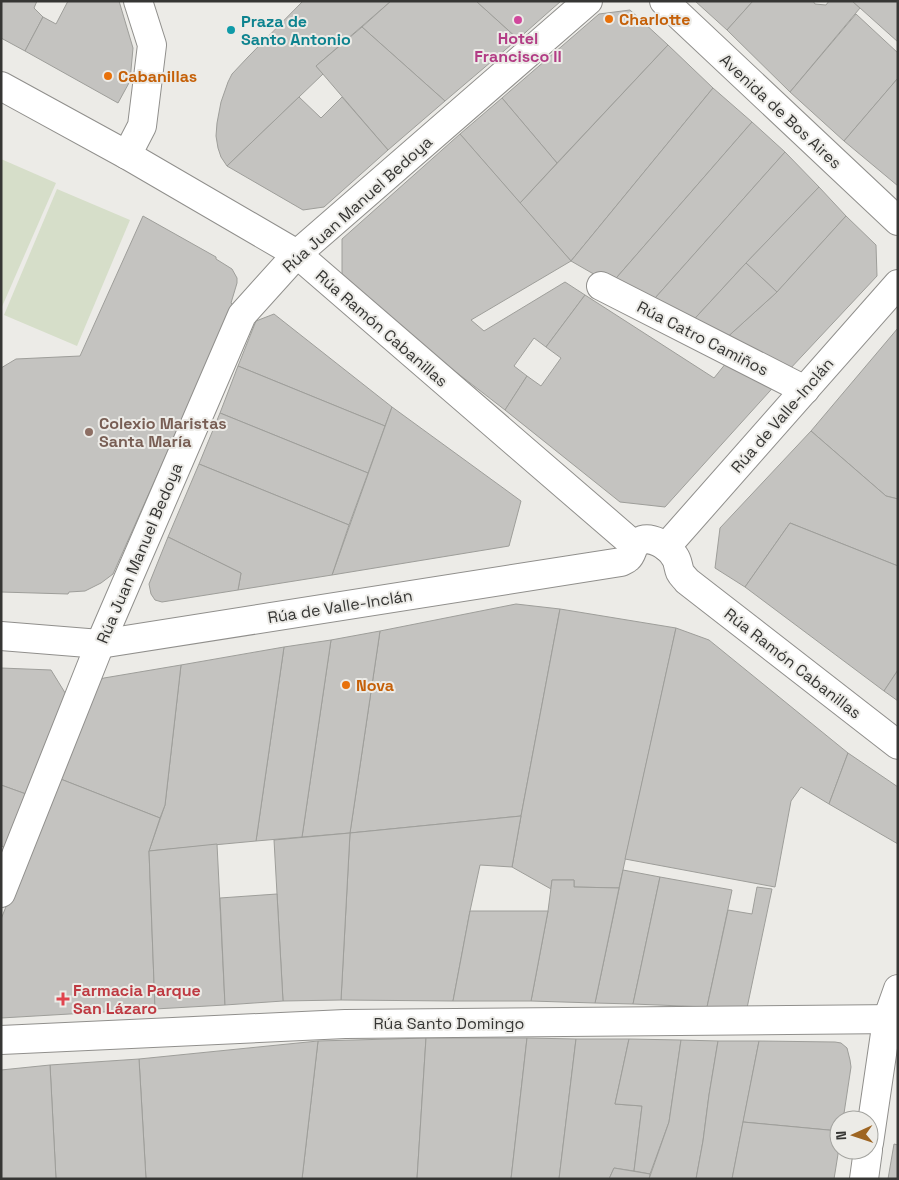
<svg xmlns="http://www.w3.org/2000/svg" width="899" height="1180" font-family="'Space Grotesk',sans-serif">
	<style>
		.green { fill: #d6dec9 }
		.building { fill: #c4c3c0; stroke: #9e9e9a }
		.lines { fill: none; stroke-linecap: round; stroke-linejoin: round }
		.street-casing { stroke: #908f8c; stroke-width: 30 }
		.street { stroke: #fff; stroke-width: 28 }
		.food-dot { fill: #e8710a; stroke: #ecebe7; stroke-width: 2 }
		.hotel-dot { fill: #d1479c; stroke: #ecebe7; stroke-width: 2 }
		.culture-dot { fill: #0f9aa8; stroke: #ecebe7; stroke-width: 2 }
		.education-dot { fill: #8d6e63; stroke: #ecebe7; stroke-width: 2 }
		.health-dot { fill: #e0444e; stroke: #ecebe7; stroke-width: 2 }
		.labels { text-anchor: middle; stroke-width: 4; stroke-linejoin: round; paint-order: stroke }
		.food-label { font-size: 16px; font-weight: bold; fill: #c56008; stroke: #ecebe7; text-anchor: start }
		.culture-label { font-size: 16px; font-weight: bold; fill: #0d838f; stroke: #ecebe7; text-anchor: start }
		.hotel-label { font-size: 16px; font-weight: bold; fill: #b23c85; stroke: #ecebe7 }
		.street-label { font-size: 16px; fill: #363634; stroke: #ecebe7 }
		.education-label { font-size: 16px; font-weight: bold; fill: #785e54; stroke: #ecebe7; text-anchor: start }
		.health-label { font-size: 16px; font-weight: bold; fill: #be3a42; stroke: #ecebe7; text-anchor: start }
	</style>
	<rect width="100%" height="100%" fill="#ecebe7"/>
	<!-- green -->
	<g class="green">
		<polygon points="1,159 56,183 1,309"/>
		<polygon points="57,189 130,220 77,346 4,315"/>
	</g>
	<!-- building -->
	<g class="building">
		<polygon points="1,1 37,1 34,8 43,17 25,51 1,38"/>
		<polygon points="68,1 119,1 133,48 130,81 118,103 25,51 43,17 56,24"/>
		<polygon points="303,1 391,1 316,66 323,74 227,166 221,157 218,148 216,136 217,123 221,102 228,82 232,74 248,57"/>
		<polygon points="391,1 476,1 518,39 445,101 362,27"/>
		<polygon points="476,1 561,1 518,39"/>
		<polygon points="695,1 753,1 727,30"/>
		<polygon points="753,1 813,1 815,4 826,5 829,1 852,1 860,8 790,92 727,30"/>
		<polygon points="852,1 898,1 898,42 860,8"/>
		<polygon points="630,10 668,45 557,163 502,98 599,14"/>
		<polygon points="856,14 898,53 898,78 844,141 790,92"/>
		<polygon points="362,27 445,101 388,150 316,66"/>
		<polygon points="668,45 713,88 571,261 520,203"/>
		<polygon points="898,78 898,186 844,141"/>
		<polygon points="713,88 752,122 611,284 571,261"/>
		<polygon points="299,97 321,118 342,97 388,150 324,207 303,210 227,166"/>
		<polygon points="502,98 557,163 520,203 460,134"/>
		<polygon points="752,122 785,152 648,306 611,284"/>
		<polygon points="460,134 571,261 471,320 484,331 565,282 585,295 546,347 534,338 514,366 527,376 505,410 342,284 342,239"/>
		<polygon points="785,152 819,187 746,263 687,327 648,306"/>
		<polygon points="819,187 846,216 777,292 746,263"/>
		<polygon points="143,216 216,257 216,259 232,269 237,278 237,283 231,303 233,305 113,574 101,583 85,591 69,592 68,594 1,592 1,368 16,359 80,356"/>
		<polygon points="846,216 876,245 877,276 788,371 723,341 777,292"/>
		<polygon points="746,263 777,292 723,341 687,327"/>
		<polygon points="585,295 714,378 739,347 788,371 665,507 620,502 505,410 527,376 541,386 561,358 546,347"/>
		<polygon points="274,314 392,407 385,426 238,366 256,321"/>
		<polygon points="898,328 898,499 886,496 811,431"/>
		<polygon points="238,366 385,426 368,473 220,413"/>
		<polygon points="392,407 521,501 509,546 332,575"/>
		<polygon points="220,413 368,473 349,525 199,464"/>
		<polygon points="811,431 886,496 898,499 898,566 790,523 745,587 715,568 720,528"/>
		<polygon points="199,464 349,525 332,575 238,590 241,573 168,537"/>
		<polygon points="790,523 898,566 898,670 884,691 745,587"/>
		<polygon points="168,537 241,573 238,590 162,602 155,600 151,594 149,584"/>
		<polygon points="516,604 560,609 521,816 350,833 380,631"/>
		<polygon points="560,609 676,628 619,888 574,887 574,880 552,880 551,889 512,867 521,816"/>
		<polygon points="676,628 709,640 848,753 829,804 801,787 791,801 775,887 625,859"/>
		<polygon points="380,631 350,833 302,837 331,640"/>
		<polygon points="331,640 302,837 256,841 284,647"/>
		<polygon points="284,647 256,841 149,851 165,805 181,665"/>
		<polygon points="181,665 165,805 160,818 58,778 99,680 104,678"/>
		<polygon points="1,668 51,670 67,696 26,794 1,785"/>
		<polygon points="898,670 898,701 884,691"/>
		<polygon points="848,753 898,787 898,844 829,804"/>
		<polygon points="58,778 160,818 149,851 155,1009 1,1018 1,919"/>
		<polygon points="1,785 26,794 5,847 1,846"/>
		<polygon points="521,816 512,867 480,865 470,911 453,1001 341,1000 350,833"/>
		<polygon points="350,833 341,1000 283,1001 274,840"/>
		<polygon points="217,844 225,1005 155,1009 149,851"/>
		<polygon points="623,870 660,877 633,1004 595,1003"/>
		<polygon points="660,877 732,890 707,1007 633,1004"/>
		<polygon points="552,880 574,880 574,887 619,888 595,1003 531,1001 548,911"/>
		<polygon points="757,887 772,889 747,1008 707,1007 728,910 752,914"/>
		<polygon points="277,894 283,1001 225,1005 220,898"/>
		<polygon points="470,911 548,911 531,1001 453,1001"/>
		<polygon points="426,1038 417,1179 302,1179 318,1041"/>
		<polygon points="426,1038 527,1038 511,1179 417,1179"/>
		<polygon points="527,1038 576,1039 559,1179 511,1179"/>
		<polygon points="576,1039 629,1039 615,1104 642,1106 634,1171 614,1168 609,1179 559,1179"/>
		<polygon points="629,1039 681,1040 669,1122 650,1174 634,1171 642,1106 615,1104"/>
		<polygon points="681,1040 718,1041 709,1095 703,1141 696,1179 649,1179 669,1122"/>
		<polygon points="318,1041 302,1179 146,1179 139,1059"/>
		<polygon points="718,1041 759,1041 732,1179 696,1179 703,1141 709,1095"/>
		<polygon points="759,1041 835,1042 841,1043 847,1048 850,1060 851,1067 843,1120 839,1120 839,1131 743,1122"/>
		<polygon points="139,1059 146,1179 56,1179 50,1065"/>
		<polygon points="50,1065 56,1179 1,1179 1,1070"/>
		<polygon points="743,1122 839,1131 839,1148 834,1179 732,1179"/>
		<polygon points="898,1143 898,1179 888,1179 894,1144 898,1145"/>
		<polygon points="614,1168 650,1174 649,1179 609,1179"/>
	</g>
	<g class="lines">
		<!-- street casing -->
		<g class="street-casing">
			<g id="street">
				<polyline points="664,1 898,221"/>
				<polyline points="1,86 127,155 297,254 634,545"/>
				<polyline points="127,155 142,126 152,45 138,1"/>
				<polyline points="601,286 805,390"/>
				<polyline points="666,547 898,284"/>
				<path d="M1,636L100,644L621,562C623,561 626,560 628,558C633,554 632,545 638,542C650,534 669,546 675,557C678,561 678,567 680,572C682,576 685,578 687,581L898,745"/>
				<polyline points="1,893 100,644 242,315 297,254 588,1"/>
				<polyline points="1,1040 345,1024 898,1019"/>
				<polyline points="869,1143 887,1020 898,989"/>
				<polyline points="864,1179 868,1150"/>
			</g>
		</g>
		<!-- street -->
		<use href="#street" class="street"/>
	</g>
	<!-- markers -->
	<g class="food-dot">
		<circle cx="609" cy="19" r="5"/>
		<circle cx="108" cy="76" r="5"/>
		<circle cx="346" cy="685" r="5"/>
	</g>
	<circle class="hotel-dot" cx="518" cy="20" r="5"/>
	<circle class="culture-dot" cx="231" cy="30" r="5"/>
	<circle class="education-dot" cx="89" cy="432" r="5"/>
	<path class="health-dot" d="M60.5 991.5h5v5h5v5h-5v5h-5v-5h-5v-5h5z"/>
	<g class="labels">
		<!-- food labels -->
		<g class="food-label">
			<text x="619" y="25">Charlotte</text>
			<text x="118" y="82">Cabanillas</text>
			<text x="356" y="691">Nova</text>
		</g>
		<!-- culture labels -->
		<g class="culture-label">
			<text x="241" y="27">Praza de<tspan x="241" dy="18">Santo Antonio</tspan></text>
		</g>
		<!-- hotel labels -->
		<g class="hotel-label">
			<text x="518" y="44">Hotel<tspan x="518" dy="18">Francisco II</tspan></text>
		</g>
		<!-- street labels -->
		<g class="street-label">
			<text transform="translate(781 111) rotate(43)" y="6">Avenida de Bos Aires</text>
			<text transform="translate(357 204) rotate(-42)" y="6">Rúa Juan Manuel Bedoya</text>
			<text transform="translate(382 328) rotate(41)" y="6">Rúa Ramón Cabanillas</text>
			<text transform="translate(703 338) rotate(27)" y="6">Rúa Catro Camiños</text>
			<text transform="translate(782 415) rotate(-49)" y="6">Rúa de Valle-Inclán</text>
			<text transform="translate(139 553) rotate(-67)" y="6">Rúa Juan Manuel Bedoya</text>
			<text transform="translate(340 606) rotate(-9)" y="6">Rúa de Valle-Inclán</text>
			<text transform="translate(793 663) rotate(38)" y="6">Rúa Ramón Cabanillas</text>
			<text x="449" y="1029">Rúa Santo Domingo</text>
		</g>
		<!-- education labels -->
		<g class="education-label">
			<text x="99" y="429">Colexio Maristas<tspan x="99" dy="18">Santa María</tspan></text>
		</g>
		<!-- health labels -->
		<g class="health-label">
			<text x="73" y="996">Farmacia Parque<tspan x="73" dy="18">San Lázaro</tspan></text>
		</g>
	</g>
	<!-- border -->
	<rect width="899" height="1180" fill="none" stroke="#363634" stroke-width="5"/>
	<!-- north arrow -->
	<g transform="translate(854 1135) rotate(267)"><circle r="24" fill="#ecebe7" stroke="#a3a39f"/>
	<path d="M0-4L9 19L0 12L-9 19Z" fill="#9e6522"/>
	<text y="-8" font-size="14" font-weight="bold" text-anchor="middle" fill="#363634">N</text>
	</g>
</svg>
